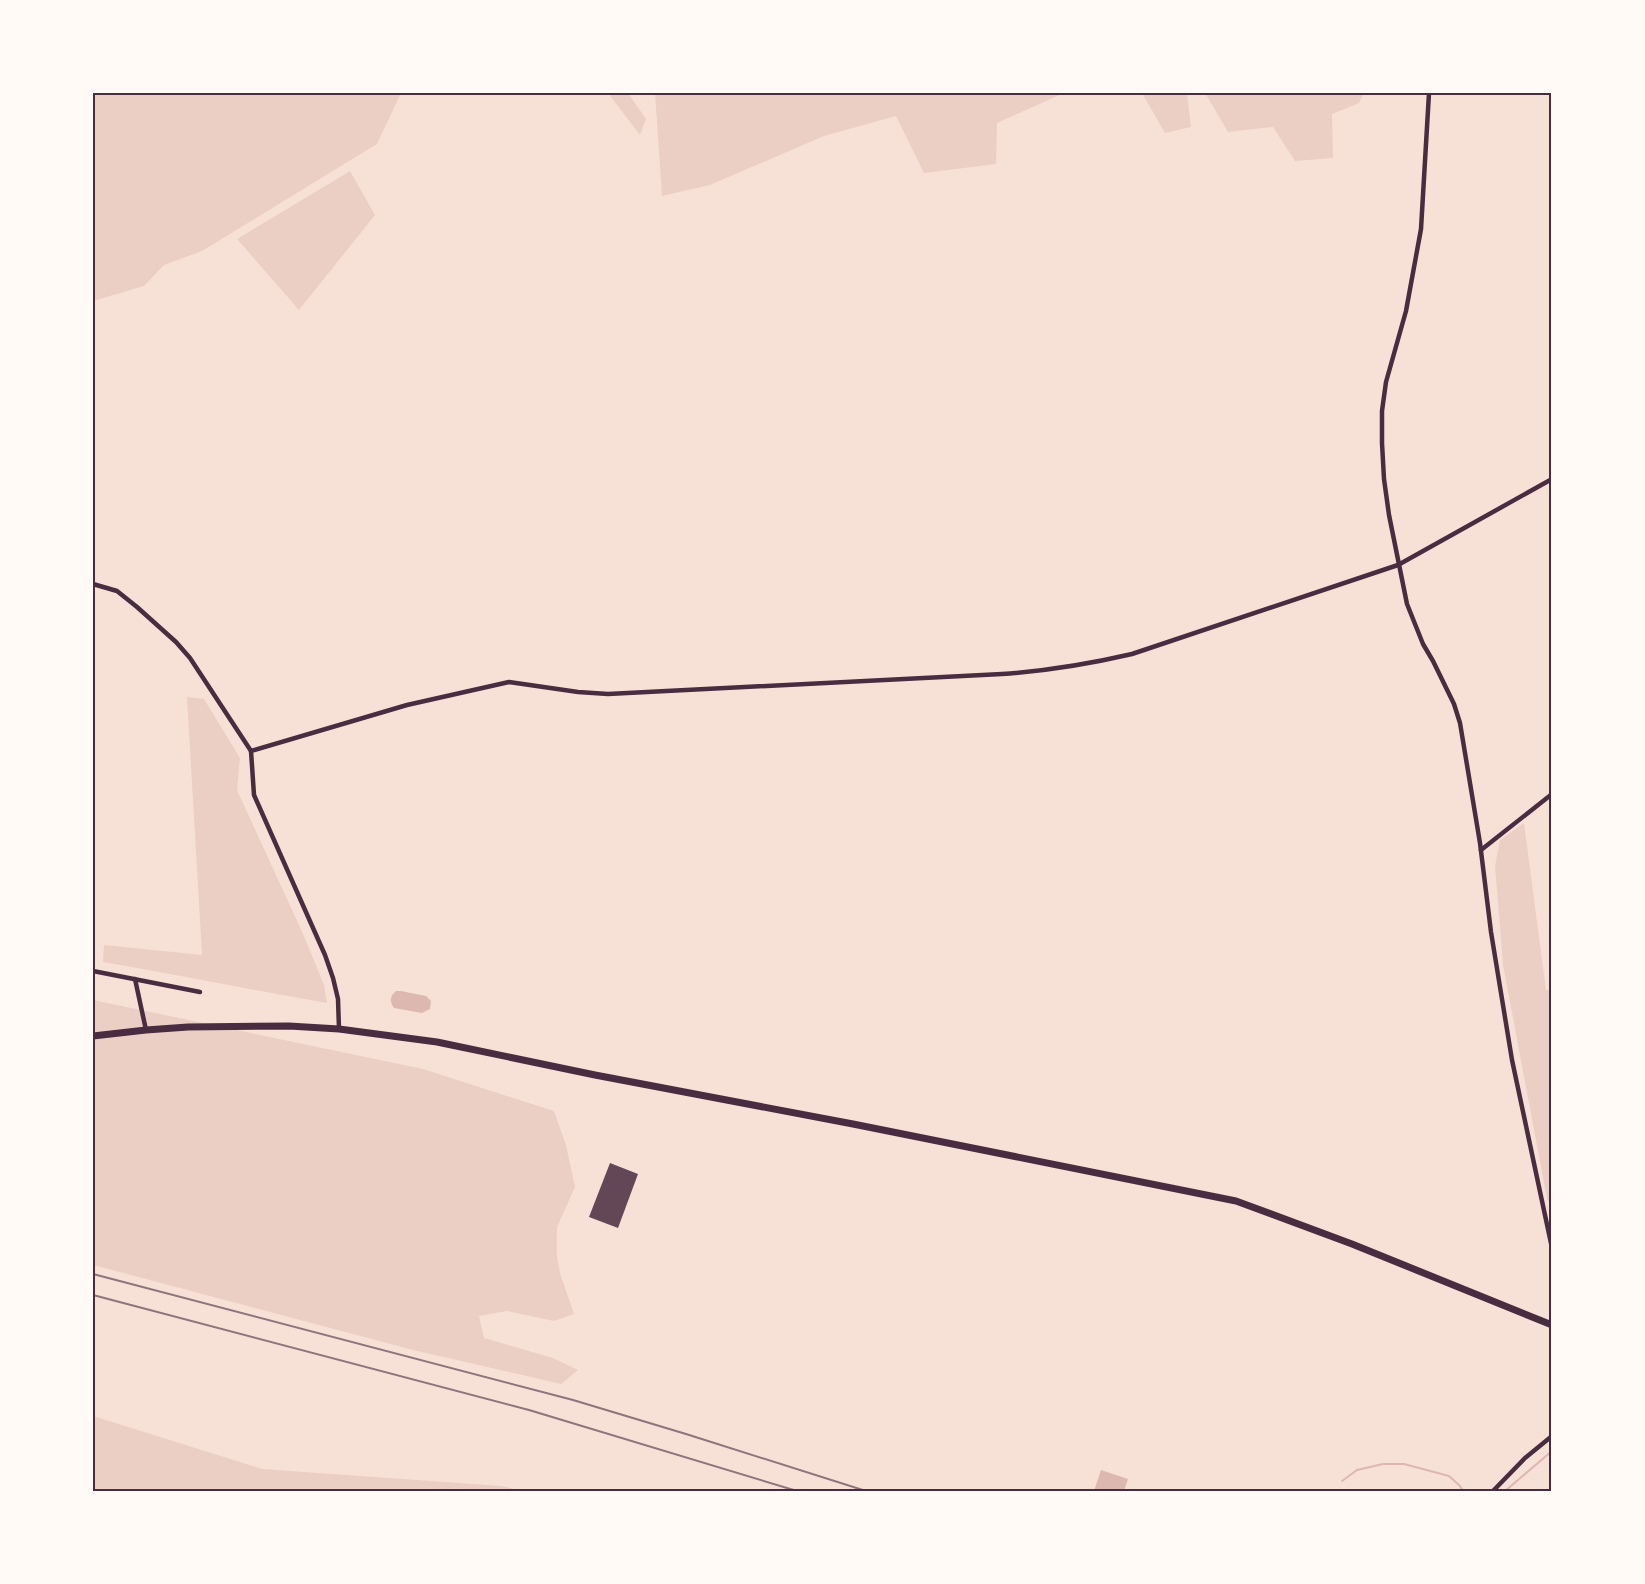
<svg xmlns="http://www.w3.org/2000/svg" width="1645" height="1584" font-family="'Exo 2',sans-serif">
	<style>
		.green { fill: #ebcfc5 }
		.water { fill: #dcb8b0 }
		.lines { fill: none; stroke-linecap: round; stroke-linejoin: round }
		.stream { stroke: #dcb8b0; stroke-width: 2 }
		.building { fill: #644757 }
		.minor { stroke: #4a2c40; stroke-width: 4.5 }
		.secondary { stroke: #4a2c40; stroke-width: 7 }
		.rail { stroke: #8f747c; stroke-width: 2 }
		.neatline { fill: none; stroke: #4a2c40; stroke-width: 2 }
	</style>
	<rect width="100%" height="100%" fill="#f7e1d7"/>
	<!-- green -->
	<g class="green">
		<polygon points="93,93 401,93 377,144 202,251 164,265 144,286 93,301"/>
		<polygon points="608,93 628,93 646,119 640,135"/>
		<polygon points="655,93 1064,93 997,123 996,164 924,173 896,116 824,136 710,185 662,196"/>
		<polygon points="1142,93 1187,93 1191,127 1165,133"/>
		<polygon points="1205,93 1364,93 1359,103 1332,114 1333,158 1295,161 1273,127 1228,132"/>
		<polygon points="350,171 375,215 299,310 237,239"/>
		<path d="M187,697L204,699L240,758L237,790L304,936L324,985L327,1003C252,990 178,975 103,962L104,945L202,955Z"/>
		<polygon points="1524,823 1546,990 1552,989 1552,1206 1547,1199 1503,965 1495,866 1500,840"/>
		<polygon points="93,1000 423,1069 554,1111 566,1145 575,1187 557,1227 557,1256 560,1273 574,1314 554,1321 507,1311 479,1316 484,1338 553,1358 578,1370 561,1384 413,1350 93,1265"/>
		<polygon points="93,1416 262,1469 502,1486 523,1491 93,1491"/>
	</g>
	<!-- water -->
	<g class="water">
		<path d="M396,991H401L426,996L431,1001L430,1009L422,1013L394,1008C389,1001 390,996 396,991Z"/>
		<polygon points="1101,1470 1128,1479 1124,1491 1094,1491"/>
	</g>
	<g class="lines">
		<!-- stream -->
		<g class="stream">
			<polyline points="1342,1481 1357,1470 1383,1464 1404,1464 1449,1476 1460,1486 1463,1491"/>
			<polyline points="1331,1491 1332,1491"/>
			<polyline points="1505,1491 1552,1451"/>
		</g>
	</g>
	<!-- building -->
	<polygon class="building" points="610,1163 638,1174 618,1228 589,1217"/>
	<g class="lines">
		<!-- minor -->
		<g class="minor">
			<polyline points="1429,93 1421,229 1406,311 1386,382 1382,411 1382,443 1384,479 1389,515 1407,604 1423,644 1433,661 1454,704 1460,723 1480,843 1491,932 1512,1060 1552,1248"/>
			<polyline points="93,584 117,591 137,607 176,642 190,658 251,751 254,795 325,955 333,978 338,999 339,1029"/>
			<path d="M251,751L407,705L509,682L578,692L608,694L1002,674C1046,671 1089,664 1132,654L1398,565L1552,479"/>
			<polyline points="1481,850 1552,794"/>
			<polyline points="93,971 200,992"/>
			<polyline points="135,979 146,1030"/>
			<polyline points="1493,1491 1525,1458 1552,1436"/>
		</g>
		<!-- secondary -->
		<polyline class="secondary" points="93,1036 146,1030 188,1027 289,1026 339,1029 437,1042 595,1075 853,1124 1236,1201 1352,1244 1552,1325"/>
		<!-- rail -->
		<g class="rail">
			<polyline points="93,1274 573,1400 686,1434 866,1491"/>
			<polyline points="93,1295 529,1410 797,1491"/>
		</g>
	</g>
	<!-- border -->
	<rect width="1645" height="1584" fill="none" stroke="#fffaf5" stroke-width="189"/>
	<rect x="94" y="94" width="1456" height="1396" class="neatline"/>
</svg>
